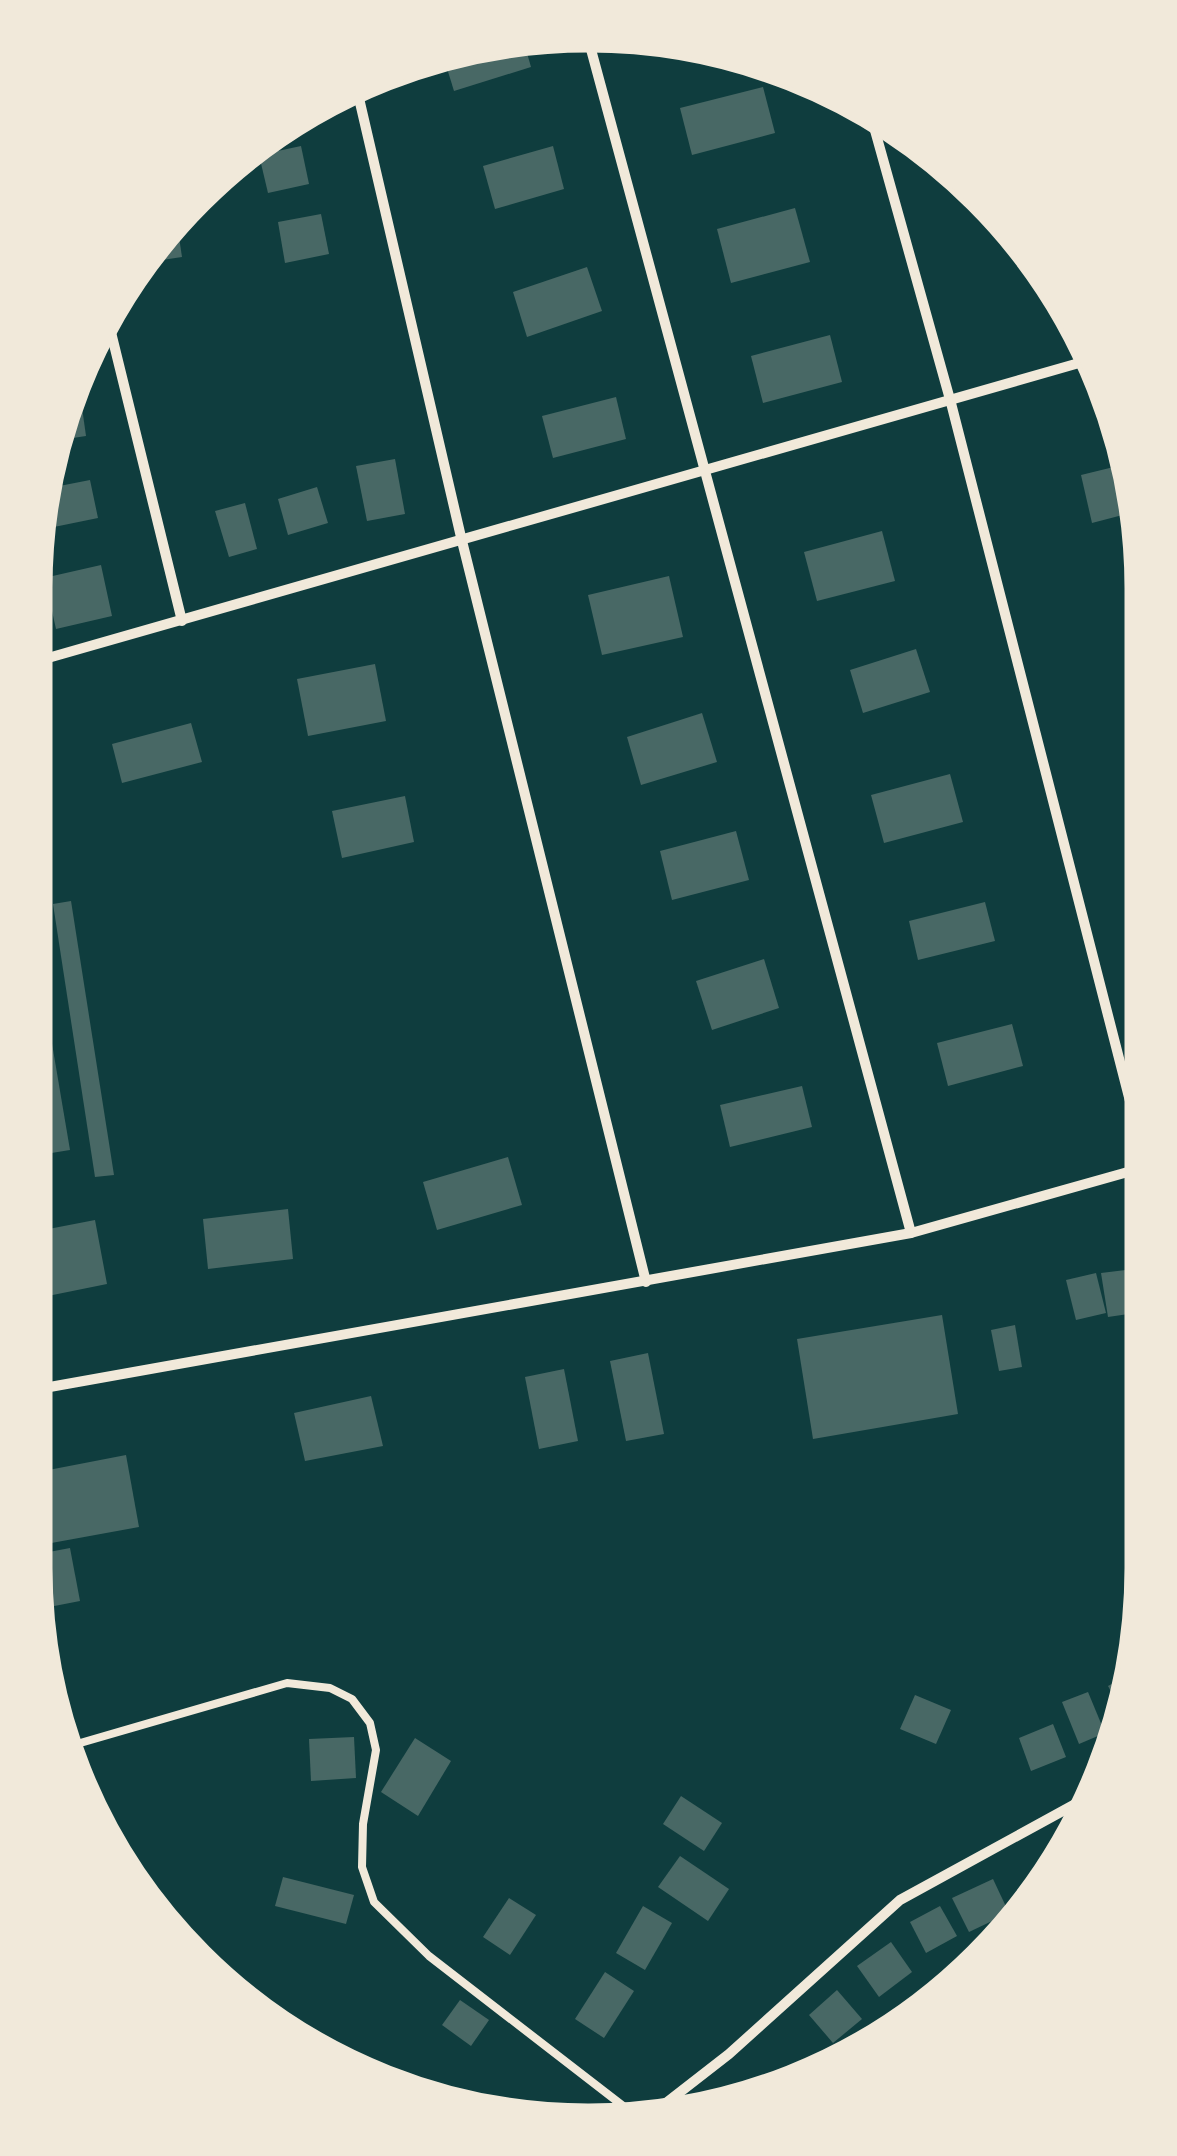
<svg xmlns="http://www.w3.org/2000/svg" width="1177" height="2156" font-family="'Noto Sans',sans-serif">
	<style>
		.building { fill: #486865 }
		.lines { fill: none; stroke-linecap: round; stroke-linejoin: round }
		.service { stroke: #f1e9da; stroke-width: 8 }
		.minor { stroke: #f1e9da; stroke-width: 10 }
		.rim { fill: none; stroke: #f1e9da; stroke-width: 5 }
	</style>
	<rect width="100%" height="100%" fill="#0f3d3e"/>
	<!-- building -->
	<g class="building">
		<polygon points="525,46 531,67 454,91 442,52"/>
		<polygon points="763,87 775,133 692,155 680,108"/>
		<polygon points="301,146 309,184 268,193 259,155"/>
		<polygon points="553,146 564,189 495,209 483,166"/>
		<polygon points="795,208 810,262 731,283 717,229"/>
		<polygon points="321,214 329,254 285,263 278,222"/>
		<polygon points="178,230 182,257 149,262"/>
		<polygon points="587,267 602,311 527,337 513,292"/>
		<polygon points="1054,285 1071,318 1060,321"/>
		<polygon points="830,335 842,382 763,403 751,356"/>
		<polygon points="76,386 79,386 86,436 53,441"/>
		<polygon points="616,397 626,439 553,458 542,416"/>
		<polygon points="395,459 405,514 367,521 356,466"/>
		<polygon points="1126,464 1138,511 1092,523 1081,475"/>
		<polygon points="90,480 98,518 54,527 50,507 41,509 44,489"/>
		<polygon points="317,487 328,523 288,535 278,499"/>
		<polygon points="245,503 257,549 229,557 215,511"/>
		<polygon points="882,531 895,581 817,601 804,552"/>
		<polygon points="101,565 112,616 56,629 50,602 40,605 35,580"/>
		<polygon points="669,576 683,637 602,655 588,595"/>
		<polygon points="1140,594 1140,644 1139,644 1126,598"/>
		<polygon points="916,649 930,692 863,713 850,670"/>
		<polygon points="375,664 386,721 308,736 297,679"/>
		<polygon points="702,713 717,762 641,785 627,737"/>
		<polygon points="191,723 202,762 122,783 112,744"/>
		<polygon points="950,774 963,822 884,843 871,795"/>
		<polygon points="405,796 414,842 342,858 332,811"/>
		<polygon points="736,831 749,880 672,900 660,851"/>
		<polygon points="71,901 114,1175 95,1177 53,904"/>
		<polygon points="985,902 995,941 918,960 909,921"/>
		<polygon points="764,959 779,1008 712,1030 696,981"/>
		<polygon points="48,1020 70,1150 33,1156 33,1022"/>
		<polygon points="1012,1024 1023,1066 948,1086 937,1043"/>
		<polygon points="802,1086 812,1127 730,1147 720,1105"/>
		<polygon points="508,1157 522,1205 437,1230 423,1182"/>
		<polygon points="288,1209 293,1259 208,1269 203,1219"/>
		<polygon points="95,1220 107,1284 33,1299 33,1232"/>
		<polygon points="1142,1268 1142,1312 1108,1317 1101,1273"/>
		<polygon points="1096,1273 1106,1313 1076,1320 1066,1280"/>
		<polygon points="942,1315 958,1414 813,1439 797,1339"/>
		<polygon points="1015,1325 1022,1367 999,1371 991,1330"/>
		<polygon points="648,1353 664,1434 626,1441 610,1361"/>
		<polygon points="564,1369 578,1441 539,1449 525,1377"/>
		<polygon points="371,1396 383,1446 305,1461 294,1413"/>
		<polygon points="126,1455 139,1527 35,1546 33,1473"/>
		<polygon points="70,1548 80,1601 39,1609 33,1555"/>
		<polygon points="1132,1673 1125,1712 1124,1715 1108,1686"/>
		<polygon points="1088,1692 1105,1733 1079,1744 1062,1702"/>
		<polygon points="915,1695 951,1710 936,1744 900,1729"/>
		<polygon points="1053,1724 1066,1757 1031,1771 1019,1738"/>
		<polygon points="354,1737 356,1778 311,1781 309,1739"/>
		<polygon points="415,1738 451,1761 418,1816 381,1792"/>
		<polygon points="681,1796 722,1823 704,1851 663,1824"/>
		<polygon points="680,1856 729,1889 708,1921 658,1887"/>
		<polygon points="283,1877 354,1895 346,1924 275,1906"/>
		<polygon points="993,1879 1009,1913 969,1932 952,1898"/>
		<polygon points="509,1898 536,1915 510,1955 483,1937"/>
		<polygon points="643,1906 672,1923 645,1970 616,1953"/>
		<polygon points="940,1906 957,1936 926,1953 910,1922"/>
		<polygon points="891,1942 912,1972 879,1997 857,1966"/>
		<polygon points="605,1972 634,1991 604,2038 575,2019"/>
		<polygon points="837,1990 862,2019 833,2043 809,2015"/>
		<polygon points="460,2000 489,2020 471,2046 442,2025"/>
	</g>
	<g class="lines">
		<!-- service -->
		<polyline class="service" points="63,1748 287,1683 330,1688 352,1699 370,1723 376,1750 363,1824 362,1867 374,1902 429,1956 640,2119"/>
		<!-- minor -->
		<g class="minor">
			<polyline points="589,42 911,1233"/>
			<polyline points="358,94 461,537 646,1282"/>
			<polyline points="869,109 951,403 1142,1148"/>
			<polyline points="106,312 182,621"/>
			<polyline points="34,662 1093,359"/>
			<polyline points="33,1390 911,1233 1142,1168"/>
			<polyline points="648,2117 729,2054 900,1900 1090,1796"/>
		</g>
	</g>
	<!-- crop -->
	<path d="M0 0H1177V2156H0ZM588 50H589A538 538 0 0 1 1127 588V1568A538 538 0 0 1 589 2106H588A538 538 0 0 1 50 1568V588A538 538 0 0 1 588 50Z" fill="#f1e9da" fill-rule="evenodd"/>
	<path class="rim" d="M588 50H589A538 538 0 0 1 1127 588V1568A538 538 0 0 1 589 2106H588A538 538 0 0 1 50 1568V588A538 538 0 0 1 588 50Z"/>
</svg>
